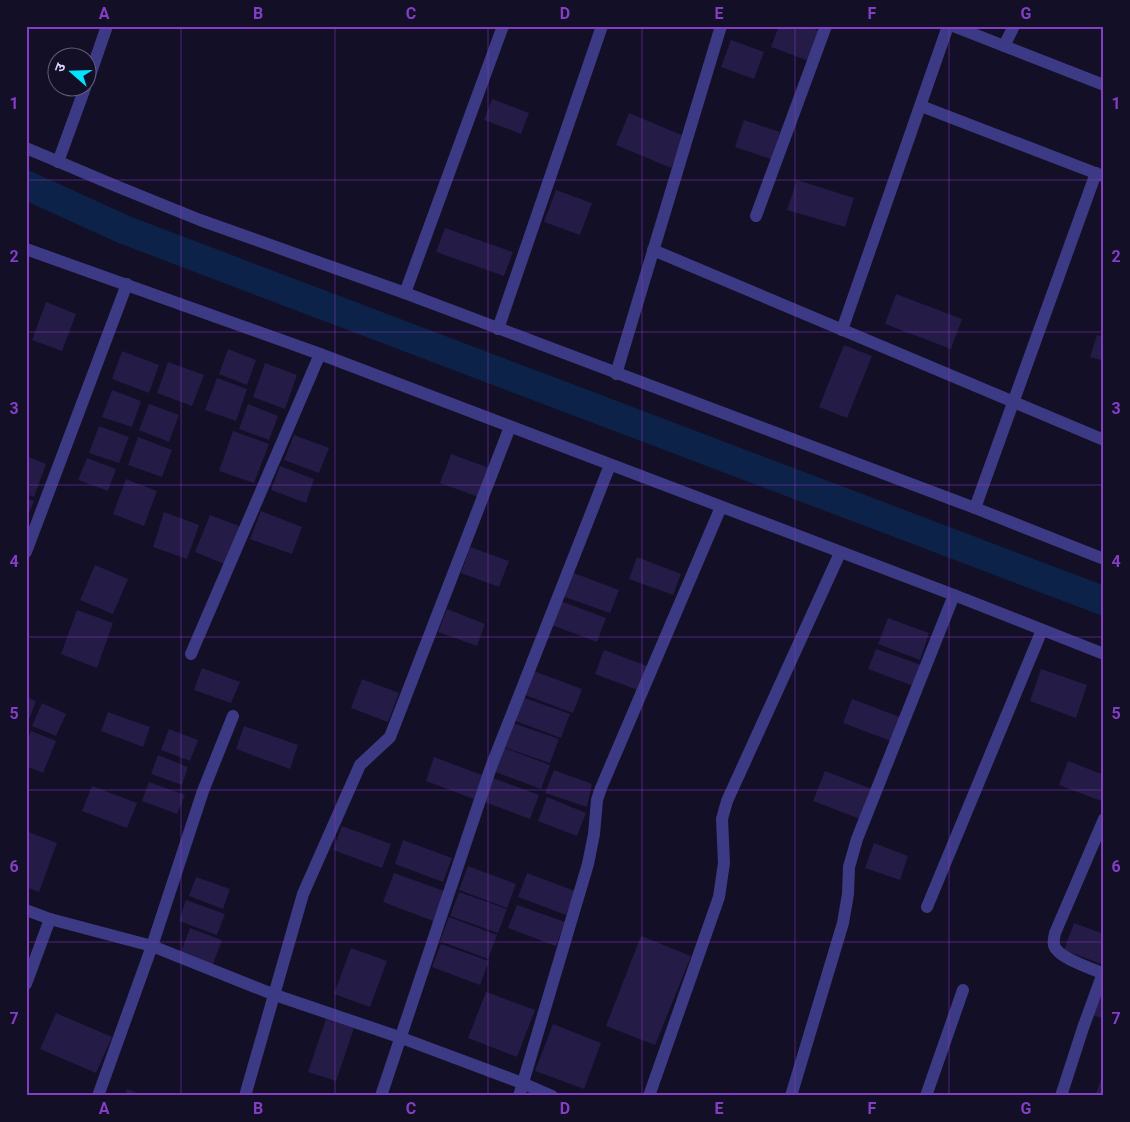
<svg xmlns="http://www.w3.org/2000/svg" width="1130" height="1122" font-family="Roboto,'Noto Sans Devanagari',sans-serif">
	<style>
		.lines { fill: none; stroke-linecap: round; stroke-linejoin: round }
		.canal { stroke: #0c2248; stroke-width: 29 }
		.building { fill: #241b47 }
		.minor { stroke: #3d3a85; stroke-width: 12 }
		.grid { fill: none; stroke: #843dc5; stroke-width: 1; stroke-opacity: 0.55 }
		.neatline { fill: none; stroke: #843dc5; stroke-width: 2 }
		.grid-label { font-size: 16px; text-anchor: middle; font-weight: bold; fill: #843dc5 }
	</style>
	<rect width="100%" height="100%" fill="#130f26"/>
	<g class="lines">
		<!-- canal -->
		<polyline class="canal" points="26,185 125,230 1104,601"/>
	</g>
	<!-- building -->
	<g class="building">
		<polygon points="779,26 807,26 820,31 809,61 771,47"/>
		<polygon points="731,40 764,52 754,79 721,67"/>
		<polygon points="492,99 529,113 521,134 484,120"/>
		<polygon points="629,113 684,136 671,168 616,145"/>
		<polygon points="744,120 780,132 771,159 735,147"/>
		<polygon points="797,180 854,198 845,227 787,210"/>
		<polygon points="556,190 592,203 580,235 544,222"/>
		<polygon points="445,228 513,252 504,276 436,252"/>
		<polygon points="896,294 962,319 951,349 885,324"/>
		<polygon points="46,302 76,314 62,351 32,340"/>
		<polygon points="1097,335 1104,337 1104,361 1090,357"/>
		<polygon points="844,345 872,356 847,418 819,407"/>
		<polygon points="228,349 256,360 247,385 219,374"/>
		<polygon points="122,351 159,365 149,393 112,379"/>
		<polygon points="168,362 204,375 192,406 157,393"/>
		<polygon points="265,363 297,375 285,409 253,397"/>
		<polygon points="217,378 247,389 236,421 205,410"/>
		<polygon points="112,390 141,401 132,427 102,417"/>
		<polygon points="149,404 179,415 169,442 139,430"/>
		<polygon points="248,404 278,416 269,440 239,429"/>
		<polygon points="99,426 129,437 119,463 89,453"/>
		<polygon points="233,431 269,444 254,483 219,471"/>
		<polygon points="294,435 329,448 319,473 284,460"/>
		<polygon points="138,437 172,450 162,477 128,465"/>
		<polygon points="451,454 492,469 481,498 440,483"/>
		<polygon points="26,456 46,464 34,497 26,494"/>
		<polygon points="87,458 116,469 108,491 78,480"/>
		<polygon points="280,466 314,479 306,503 271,490"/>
		<polygon points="126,479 157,491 144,526 113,514"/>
		<polygon points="26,498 34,501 26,520"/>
		<polygon points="261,511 302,527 292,554 250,539"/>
		<polygon points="164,512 199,525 187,559 153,547"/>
		<polygon points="210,515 242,527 227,565 195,552"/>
		<polygon points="470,547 509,561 499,587 461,573"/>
		<polygon points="637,557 681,574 673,595 629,579"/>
		<polygon points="95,565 128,579 113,614 80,600"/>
		<polygon points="571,572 619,590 610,613 562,596"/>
		<polygon points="558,600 606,618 597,642 549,624"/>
		<polygon points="447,609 485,624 477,646 438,632"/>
		<polygon points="77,610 113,623 97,668 61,654"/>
		<polygon points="888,618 929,633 920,660 878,644"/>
		<polygon points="876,649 924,666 916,687 868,669"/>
		<polygon points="604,650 650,667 640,691 595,674"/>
		<polygon points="202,668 240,682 231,703 194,690"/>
		<polygon points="1041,669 1087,685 1076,718 1030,701"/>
		<polygon points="534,671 582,689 573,713 525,695"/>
		<polygon points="362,679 399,693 388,722 351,708"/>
		<polygon points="26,697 36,701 26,728"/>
		<polygon points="522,697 570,714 561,738 513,720"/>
		<polygon points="852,699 900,717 891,741 843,723"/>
		<polygon points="42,703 66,714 56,736 32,726"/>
		<polygon points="108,712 150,727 143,747 101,731"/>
		<polygon points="510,722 559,739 550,763 501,746"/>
		<polygon points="244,726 298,745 290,769 236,749"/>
		<polygon points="169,729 198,740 190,761 161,750"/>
		<polygon points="31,731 56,741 43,773 26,766 26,743"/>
		<polygon points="502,747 550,765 541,789 493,771"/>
		<polygon points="158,755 188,767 182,785 151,774"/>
		<polygon points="434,757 482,775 474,799 426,781"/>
		<polygon points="1068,761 1104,775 1104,802 1059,785"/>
		<polygon points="554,770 592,784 587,807 545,793"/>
		<polygon points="825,771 872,789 860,819 813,801"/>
		<polygon points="490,777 539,795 530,819 482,801"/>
		<polygon points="149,782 185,795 177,814 142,801"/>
		<polygon points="92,786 137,803 127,828 82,811"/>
		<polygon points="547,797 586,813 577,836 538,821"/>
		<polygon points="342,826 391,844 382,868 333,850"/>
		<polygon points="26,831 57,843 39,892 26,887"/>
		<polygon points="403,840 452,858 443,882 395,864"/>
		<polygon points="874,843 908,856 900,880 865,868"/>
		<polygon points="468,866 516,884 507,908 459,890"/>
		<polygon points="394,873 447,892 436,922 383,902"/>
		<polygon points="527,873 575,891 566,915 518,897"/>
		<polygon points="196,877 230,889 223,909 189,896"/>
		<polygon points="459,892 507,909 498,933 450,916"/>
		<polygon points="186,900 225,914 217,935 179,921"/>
		<polygon points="517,905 565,922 556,946 508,928"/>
		<polygon points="449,917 497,935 488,959 440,941"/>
		<polygon points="1074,923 1104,934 1104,956 1101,964 1064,950"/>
		<polygon points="190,928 222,940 213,964 181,952"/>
		<polygon points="641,936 691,956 655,1045 606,1026"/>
		<polygon points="441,944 489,961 480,985 432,967"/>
		<polygon points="351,948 387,961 370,1007 334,994"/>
		<polygon points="1104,985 1104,1019 1093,1015"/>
		<polygon points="486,992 535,1010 517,1057 468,1038"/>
		<polygon points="56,1013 112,1037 96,1073 40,1049"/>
		<polygon points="326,1019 354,1028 336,1081 308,1072"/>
		<polygon points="553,1024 601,1043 584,1089 535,1071"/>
		<polygon points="1104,1072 1104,1096 1095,1096"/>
		<polygon points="127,1089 144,1096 125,1096"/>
		<polygon points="730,1092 741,1096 729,1096"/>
	</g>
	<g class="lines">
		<!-- minor -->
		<g class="minor">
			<polyline points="953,26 1104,85"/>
			<polyline points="1004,46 1014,26"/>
			<polyline points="88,81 107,26"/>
			<polyline points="921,106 1103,176"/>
			<polyline points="26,148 116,186 200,220 405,293 975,508 1104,559"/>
			<polyline points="58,162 85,88"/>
			<polyline points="756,216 826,26"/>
			<polyline points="26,249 320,354 954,595 1104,654"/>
			<polyline points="653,250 1104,440"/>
			<polyline points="405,293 503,26"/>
			<polyline points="498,329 602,26"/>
			<polyline points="842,330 948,26"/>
			<polyline points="616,374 721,26"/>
			<polyline points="975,508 1096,173"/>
			<polyline points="26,552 127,284"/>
			<polyline points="191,654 320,354"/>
			<path d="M1104,819L1055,933C1054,939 1052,944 1056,949C1064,960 1091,968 1104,974"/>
			<polyline points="927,907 1042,630"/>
			<polyline points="26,910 50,919 152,946 275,995 399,1037 522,1083 552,1096"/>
			<polyline points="26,984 50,919"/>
			<polyline points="98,1096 152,946 203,791 233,716"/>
			<polyline points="245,1096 303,894 360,765 390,737 510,427"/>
			<polyline points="381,1096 491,767 610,465"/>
			<polyline points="519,1096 588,864 594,834 597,800 601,788 721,507"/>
			<polyline points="649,1096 719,897 724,863 722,819 727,801 840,553"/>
			<polyline points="791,1096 843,923 848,894 849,867 857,839 954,595"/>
			<polyline points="926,1096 963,990"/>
			<polyline points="1061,1096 1083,1028 1103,973"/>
		</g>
	</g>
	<!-- grid -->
	<path class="grid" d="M181,26V1096M335,26V1096M488,26V1096M642,26V1096M795,26V1096M949,26V1096M26,180H1104M26,332H1104M26,485H1104M26,637H1104M26,790H1104M26,942H1104"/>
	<!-- border -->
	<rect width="1130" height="1122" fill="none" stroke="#130f26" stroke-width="55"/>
	<!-- north arrow -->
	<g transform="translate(72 72) rotate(290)"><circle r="24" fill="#130f26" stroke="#625e7d"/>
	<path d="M0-4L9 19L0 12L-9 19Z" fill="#00e5ff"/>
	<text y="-8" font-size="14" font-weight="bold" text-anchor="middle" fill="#d9d4ff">उ</text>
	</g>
	<rect x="28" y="28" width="1074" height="1066" class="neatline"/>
	<g class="grid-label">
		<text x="104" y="19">A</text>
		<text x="258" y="19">B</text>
		<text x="411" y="19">C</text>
		<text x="565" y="19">D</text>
		<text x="719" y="19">E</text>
		<text x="872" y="19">F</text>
		<text x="1026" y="19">G</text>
		<text x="14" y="109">1</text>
		<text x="1116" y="109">1</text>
		<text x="14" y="262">2</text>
		<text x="1116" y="262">2</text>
		<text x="14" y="414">3</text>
		<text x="1116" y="414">3</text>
		<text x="14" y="567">4</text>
		<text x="1116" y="567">4</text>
		<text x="14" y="719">5</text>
		<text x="1116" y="719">5</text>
		<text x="14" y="872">6</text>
		<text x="1116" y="872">6</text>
		<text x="14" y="1024">7</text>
		<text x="1116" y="1024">7</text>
		<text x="104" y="1114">A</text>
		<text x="258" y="1114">B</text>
		<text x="411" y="1114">C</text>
		<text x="565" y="1114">D</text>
		<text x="719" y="1114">E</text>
		<text x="872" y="1114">F</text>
		<text x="1026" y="1114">G</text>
	</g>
</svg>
